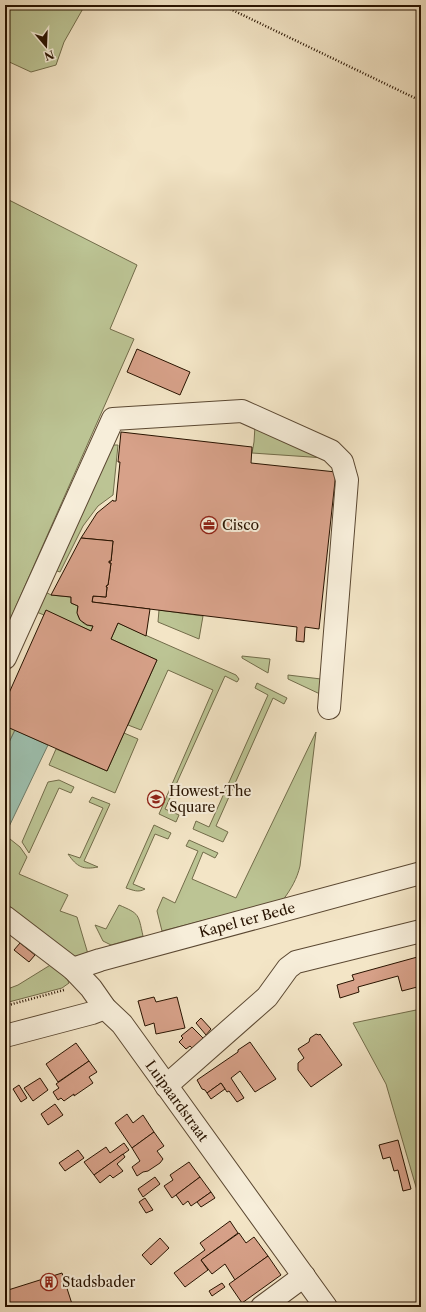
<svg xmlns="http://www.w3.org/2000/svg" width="426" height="1312" font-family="'Libre Caslon Text',serif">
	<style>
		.green { fill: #bcc494; stroke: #726c4a }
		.water { fill: #9dc0af; stroke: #6e7b69 }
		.building { fill: #d7a189; stroke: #281300 }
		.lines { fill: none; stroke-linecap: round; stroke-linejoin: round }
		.minor-casing { stroke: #5b4832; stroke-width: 24 }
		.path { stroke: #281300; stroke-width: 2.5; stroke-dasharray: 1 2; stroke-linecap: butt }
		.minor { stroke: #f7eeda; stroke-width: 22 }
		.labels { text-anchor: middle; stroke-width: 4; stroke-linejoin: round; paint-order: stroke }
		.poi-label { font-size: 14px; fill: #281300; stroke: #f7eeda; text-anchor: start }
		.street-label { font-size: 14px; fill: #281300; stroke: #f7eeda }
	</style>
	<rect width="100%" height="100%" fill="#f3e5c6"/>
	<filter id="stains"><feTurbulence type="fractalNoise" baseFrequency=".005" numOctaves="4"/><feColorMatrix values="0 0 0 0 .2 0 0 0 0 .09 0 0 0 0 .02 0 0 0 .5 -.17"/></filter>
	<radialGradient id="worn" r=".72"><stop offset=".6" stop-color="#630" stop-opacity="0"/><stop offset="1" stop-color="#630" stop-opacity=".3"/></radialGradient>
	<!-- green -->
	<g class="green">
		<polygon points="5,5 85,5 64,42 56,65 31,72 5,60"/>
		<polygon points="5,198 137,265 110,329 134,339 5,631"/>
		<polygon points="255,426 325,458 252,453 254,442"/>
		<polygon points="110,445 118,445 113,495 98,506 83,526 60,572 54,570"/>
		<path d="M42,590L51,595L71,597V603L78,606C75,617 82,626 93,626L91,631L46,611L44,615L34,611Z"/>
		<polygon points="159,610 203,616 199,639 158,622"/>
		<polygon points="118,623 236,675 239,679 237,682 225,676 165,809 179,815 176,822 159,814 213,690 168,670 141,730 128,725 157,660 111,639"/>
		<polygon points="242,656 270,659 268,673 242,658"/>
		<polygon points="288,675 321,679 320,694 288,679"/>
		<polygon points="257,683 287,698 284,704 273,698 216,826 228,832 223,842 193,829 196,821 209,827 268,695 255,688"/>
		<polygon points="5,726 15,730 5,751"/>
		<path d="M316,732L300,866C297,879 291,889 283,900L162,931L157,911L163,897L175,903L198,851L186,846L189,840L218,853L215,858L203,852L192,879L236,898Z"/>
		<polygon points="124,733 138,739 115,793 49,765 56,749 107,771"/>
		<polygon points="59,780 74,787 71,793 59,788 29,853 22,842 48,782"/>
		<path d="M92,797L110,804L84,861L98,867C83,870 77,867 68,854L80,858L103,808L89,802Z"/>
		<path d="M154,825L171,833L168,839L155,834L133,884L145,889C138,893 133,890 126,888Z"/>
		<polygon points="5,835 20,847 27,857 19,874 68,895 60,911 77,917 88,954 67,958 5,905"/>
		<path d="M119,905C140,914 138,914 143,936L111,945L103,941L95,925L106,929Z"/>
		<polygon points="52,964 66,976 69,983 62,988 5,1003 5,990 18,985"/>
		<polygon points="421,1009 421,1204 386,1084 353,1023"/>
	</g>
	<!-- water -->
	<polygon class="water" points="15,730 48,745 5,835 5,751"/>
	<!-- building -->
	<g class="building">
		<polygon points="137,349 190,372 180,395 127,372"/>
		<polygon points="121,432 252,447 251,463 336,472 319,629 305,627 304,642 296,641 297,627 92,602 93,596 106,597 107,587 106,587 107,585 108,585 111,563 109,563 109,561 111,561 113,541 81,538 97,513 113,500 113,501 116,501 120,462 118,462"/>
		<polygon points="81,538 113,541 111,561 109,561 109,563 111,563 108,585 107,585 106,587 107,587 106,597 93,596 92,602 150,609 146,636 118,623 111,639 157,660 107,771 5,726 5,702 46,610 91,631 93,626 87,625 80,620 77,613 78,606 71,603 71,597 51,595"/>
		<polygon points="20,943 35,955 29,962 14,950"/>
		<polygon points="421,956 421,986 402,991 398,976 358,987 359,992 340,998 337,985 354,980 352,975"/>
		<polygon points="154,997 156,1002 177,997 185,1028 156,1034 154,1023 145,1026 138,1001"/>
		<polygon points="201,1018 211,1029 206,1035 196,1023"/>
		<polygon points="192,1027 204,1039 193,1049 190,1046 186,1049 179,1042 183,1038 181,1036"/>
		<polygon points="316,1034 319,1035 320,1034 342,1065 311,1087 298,1070 298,1063 304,1058 298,1049 309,1042 310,1038"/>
		<polygon points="250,1042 276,1079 255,1092 240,1071 231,1078 244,1098 237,1102 229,1091 227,1092 221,1083 207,1093 205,1090 202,1089 197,1080 238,1052 238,1050"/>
		<polygon points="76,1043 89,1061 58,1082 46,1064"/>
		<polygon points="89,1061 97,1072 89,1077 93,1083 74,1096 74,1094 64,1101 61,1098 58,1100 53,1092 59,1088 56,1084"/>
		<polygon points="40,1078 48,1090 33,1101 24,1088"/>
		<polygon points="221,1083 225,1089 211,1099 207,1093"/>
		<polygon points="19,1085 27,1098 21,1102 13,1089"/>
		<polygon points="55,1104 63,1115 48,1125 41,1114"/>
		<polygon points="127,1114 133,1123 143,1115 154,1132 132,1148 115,1123"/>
		<polygon points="154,1132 164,1146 157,1151 163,1159 160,1163 148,1171 143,1172 137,1176 132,1167 140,1161 132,1148"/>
		<polygon points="398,1140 411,1189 403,1191 398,1170 394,1171 390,1157 383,1159 379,1145"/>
		<polygon points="124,1143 129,1150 94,1175 84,1162 106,1147 110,1153"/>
		<polygon points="78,1150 84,1158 65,1171 59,1163"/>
		<polygon points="123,1154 125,1157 117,1164 123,1171 113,1178 110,1175 100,1183 94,1175"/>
		<polygon points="189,1162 200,1177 172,1198 164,1186 173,1180 170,1175"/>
		<polygon points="155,1177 160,1184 143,1197 138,1189"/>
		<polygon points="200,1177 211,1192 191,1206 188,1201 183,1205 176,1195"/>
		<polygon points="211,1192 215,1198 201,1207 197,1202"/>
		<polygon points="145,1198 153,1210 146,1213 139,1202"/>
		<polygon points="230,1221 238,1233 201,1260 208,1270 185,1287 174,1273 205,1250 200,1243"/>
		<polygon points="239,1233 246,1243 254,1237 268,1256 235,1280 225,1264 212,1274 201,1260"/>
		<polygon points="160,1238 169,1248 151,1265 142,1255"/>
		<polygon points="268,1256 281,1275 242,1303 229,1284"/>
		<polygon points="62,1273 73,1307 5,1307 5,1291"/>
		<polygon points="222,1283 225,1287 212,1296 209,1291"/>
	</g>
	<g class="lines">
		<!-- minor casing -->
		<g class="minor-casing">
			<g id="minor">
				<polyline points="5,658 113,419 242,411 331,451 342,462 347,480 329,708"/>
				<polyline points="5,917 73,969 91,988 105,1008 122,1024 326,1307"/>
				<polyline points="73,969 100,960 421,873"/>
				<polyline points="5,1036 92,1013 105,1008"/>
				<polyline points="166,1086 267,997 288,968 296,962 421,931"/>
				<polyline points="262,1307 304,1276"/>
			</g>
		</g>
		<!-- path -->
		<g class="path">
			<polyline points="222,5 421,101"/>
			<polyline points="5,1006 64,990"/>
		</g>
		<!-- minor -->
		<use href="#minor" class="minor"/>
	</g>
	<!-- icons -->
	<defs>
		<g id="office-ring" transform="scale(0.9)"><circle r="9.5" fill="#f7eeda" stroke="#8f2418" stroke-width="1.5"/><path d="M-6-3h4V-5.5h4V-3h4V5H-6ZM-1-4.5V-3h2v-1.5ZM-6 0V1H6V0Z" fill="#8f2418"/></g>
		<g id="school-ring" transform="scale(0.9)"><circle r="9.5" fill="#f7eeda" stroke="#8f2418" stroke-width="1.5"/><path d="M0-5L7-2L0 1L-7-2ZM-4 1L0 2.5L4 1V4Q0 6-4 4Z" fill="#8f2418"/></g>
		<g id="building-ring" transform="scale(0.9)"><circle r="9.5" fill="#f7eeda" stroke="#8f2418" stroke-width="1.5"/><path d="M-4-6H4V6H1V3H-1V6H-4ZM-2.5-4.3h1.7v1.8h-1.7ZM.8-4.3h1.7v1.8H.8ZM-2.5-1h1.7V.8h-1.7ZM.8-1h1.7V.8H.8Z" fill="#8f2418"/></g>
	</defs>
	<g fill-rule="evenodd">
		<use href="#office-ring" x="209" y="525"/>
		<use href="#school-ring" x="156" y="799"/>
		<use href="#building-ring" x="49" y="1282"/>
	</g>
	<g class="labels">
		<!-- poi labels -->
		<g class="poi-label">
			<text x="222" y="530">Cisco</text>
			<text x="169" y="796">Howest-The<tspan x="169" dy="16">Square</tspan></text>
			<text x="62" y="1287">Stadsbader</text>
		</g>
		<!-- street labels -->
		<g class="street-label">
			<text transform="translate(247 920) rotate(-15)" y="5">Kapel ter Bede</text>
			<text transform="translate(177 1101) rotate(54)" y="5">Luipaardstraat</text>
		</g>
	</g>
	<!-- margin -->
	<rect width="426" height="1312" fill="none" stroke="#f3e5c6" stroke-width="20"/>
	<rect x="6" y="6" width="414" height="1300" fill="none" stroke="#281300" stroke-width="2"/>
	<rect x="10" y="10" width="406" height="1292" fill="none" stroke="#281300"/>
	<!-- north arrow -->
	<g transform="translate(46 46) rotate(161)" stroke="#f7eeda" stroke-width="3" paint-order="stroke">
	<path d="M0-3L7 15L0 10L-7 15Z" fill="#281300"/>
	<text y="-6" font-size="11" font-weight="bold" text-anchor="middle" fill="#281300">N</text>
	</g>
	<rect width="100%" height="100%" filter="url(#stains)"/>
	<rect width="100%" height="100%" fill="url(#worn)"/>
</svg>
